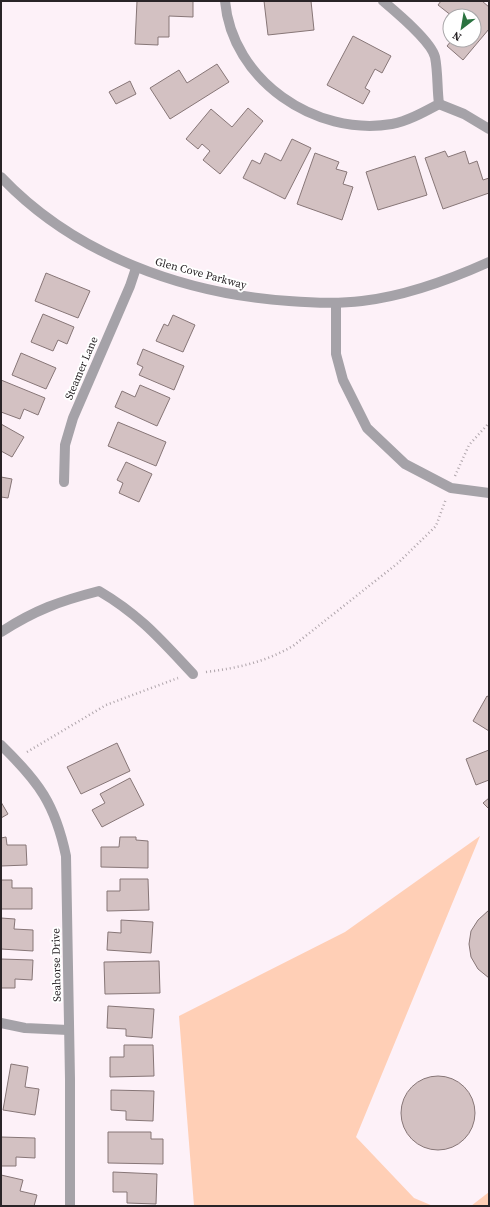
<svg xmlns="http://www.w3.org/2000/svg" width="490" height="1207" font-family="'Source Serif 4',serif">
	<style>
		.green { fill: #ffcfb6 }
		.building { fill: #d3c1c2; stroke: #877677 }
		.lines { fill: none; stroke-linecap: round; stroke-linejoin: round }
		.path { stroke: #afa5ab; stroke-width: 2.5; stroke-dasharray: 1 3; stroke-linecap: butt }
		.service { stroke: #a5a2a8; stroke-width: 10 }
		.minor { stroke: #a5a2a8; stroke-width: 10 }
		.tertiary { stroke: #a5a2a8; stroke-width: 10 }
		.labels { text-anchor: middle; stroke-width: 4; stroke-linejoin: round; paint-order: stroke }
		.street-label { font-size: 11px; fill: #292427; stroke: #fff }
	</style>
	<rect width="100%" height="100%" fill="#fdf1f8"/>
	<!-- green -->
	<g class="green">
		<polygon points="480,836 356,1137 414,1198 433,1206 194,1206 179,1016 345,932"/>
		<polygon points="489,1192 489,1206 471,1206"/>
	</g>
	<!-- building -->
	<g class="building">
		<polygon points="137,1 193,1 193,17 169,16 169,37 158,37 158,45 135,44"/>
		<polygon points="264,1 311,1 314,30 268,35"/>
		<polygon points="441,1 482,1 489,7 489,29 463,60 447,46 452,40 474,40 474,16 452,16 438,5"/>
		<polygon points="353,36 391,56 382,73 375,69 365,88 370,91 363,104 327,85"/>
		<polygon points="217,64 229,82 170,119 150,88 179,70 187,83"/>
		<polygon points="130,81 136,94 116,104 109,92"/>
		<polygon points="248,108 263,121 220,174 203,160 210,151 202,144 198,149 186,139 211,109 232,127"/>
		<polygon points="292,139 311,148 285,199 243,178 252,160 260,164 265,153 281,161"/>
		<polygon points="445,151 448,157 465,151 469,164 477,161 483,180 489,178 489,193 443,209 425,158"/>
		<polygon points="315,153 339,162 336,169 347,172 343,184 353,187 342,220 297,204"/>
		<polygon points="415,156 427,195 378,210 366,172"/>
		<polygon points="46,273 90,291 78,318 35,301"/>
		<polygon points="43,314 74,327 67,344 58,340 53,351 31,342"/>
		<polygon points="173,315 195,325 183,352 156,341 164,324 168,326"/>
		<polygon points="143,349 184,366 174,390 139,375 143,367 137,364"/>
		<polygon points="21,353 56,368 46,389 12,375"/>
		<polygon points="1,380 45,398 38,415 24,409 20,419 1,412"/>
		<polygon points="140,385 170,398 157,426 115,407 122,391 135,397"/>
		<polygon points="118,422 166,442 156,466 108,446"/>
		<polygon points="1,424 24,437 12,457 1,451"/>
		<polygon points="126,462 152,474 139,502 119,493 123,483 117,480"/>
		<polygon points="1,477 12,479 8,498 1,497"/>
		<polygon points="487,696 489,697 489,731 473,721"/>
		<polygon points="117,743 130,771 81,794 67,767"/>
		<polygon points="489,750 489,780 476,785 466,759"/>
		<polygon points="130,778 144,805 102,827 92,810 105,803 100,794"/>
		<polygon points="489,798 489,809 483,803"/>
		<polygon points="1,802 8,814 1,818"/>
		<polygon points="6,837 7,845 26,845 27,865 1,866 1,838"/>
		<polygon points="120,837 136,837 136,840 148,841 148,868 101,867 101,847 119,847"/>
		<polygon points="120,879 148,879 149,910 107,911 107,891 120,891"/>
		<polygon points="1,880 12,880 12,888 32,888 32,909 1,909"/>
		<polygon points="489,910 489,978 478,969 471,957 469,944 471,931 478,920"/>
		<polygon points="1,918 15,919 14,929 33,930 33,951 1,949"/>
		<polygon points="121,920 153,922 151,953 107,950 108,932 121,933"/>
		<polygon points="1,959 33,960 32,980 15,979 15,988 1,988"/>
		<polygon points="159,961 160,993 105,994 104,962"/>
		<polygon points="108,1006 154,1009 152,1038 126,1036 126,1029 107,1028"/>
		<polygon points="124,1045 153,1045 154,1076 110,1077 110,1057 124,1057"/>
		<polygon points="11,1064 28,1067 25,1087 39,1089 35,1115 3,1110"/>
		<circle cx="438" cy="1113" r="37"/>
		<polygon points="111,1090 154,1091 153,1121 126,1120 126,1111 111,1110"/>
		<polygon points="108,1132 151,1132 151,1139 163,1139 163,1164 108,1163"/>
		<polygon points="1,1137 35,1138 35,1158 16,1157 16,1166 1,1166"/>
		<polygon points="113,1172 157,1174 156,1204 127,1203 127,1192 113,1192"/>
		<polygon points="1,1175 23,1180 20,1191 37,1195 34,1206 1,1206"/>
	</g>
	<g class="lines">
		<!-- path -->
		<g class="path">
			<polyline points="455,476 469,445 489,423"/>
			<path d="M206,672C238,668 265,662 293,646L398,563L436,526L446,499"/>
			<polyline points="27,752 106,705 178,678"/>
		</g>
		<!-- service -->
		<path class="service" d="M1,632C35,610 60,601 99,591C140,615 161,640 193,674"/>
		<!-- minor -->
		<g class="minor">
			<path d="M225,1C232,80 315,137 392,124C408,121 424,112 439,104C437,89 438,72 435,57C431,41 396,12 383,1"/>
			<polyline points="439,104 464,114 489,129"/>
			<polyline points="336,303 336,354 343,380 367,428 405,464 451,488 489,493"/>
			<polyline points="64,482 65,445 73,418 130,286 136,268"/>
			<path d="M1,745C39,782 55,804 66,856L70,1079V1206"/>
			<polyline points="1,1023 25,1028 68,1030"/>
		</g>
		<!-- tertiary -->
		<path class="tertiary" d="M1,177C75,255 184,294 289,301C314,303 338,304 362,301C406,296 449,280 489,262"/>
	</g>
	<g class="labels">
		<!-- street labels -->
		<g class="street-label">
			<text transform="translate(201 273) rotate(15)" y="4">Glen Cove Parkway</text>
			<text transform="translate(81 368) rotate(-67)" y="4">Steamer Lane</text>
			<text transform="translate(56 965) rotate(-91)" y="4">Seahorse Drive</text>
		</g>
	</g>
	<!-- border -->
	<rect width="490" height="1207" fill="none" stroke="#292427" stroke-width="4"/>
	<!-- north arrow -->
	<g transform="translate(462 28) rotate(211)"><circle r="19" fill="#ffffff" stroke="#a9a7a9"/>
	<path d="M0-3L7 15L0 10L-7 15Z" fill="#2b7340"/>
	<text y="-6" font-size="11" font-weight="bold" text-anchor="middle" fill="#292427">N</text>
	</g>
</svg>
